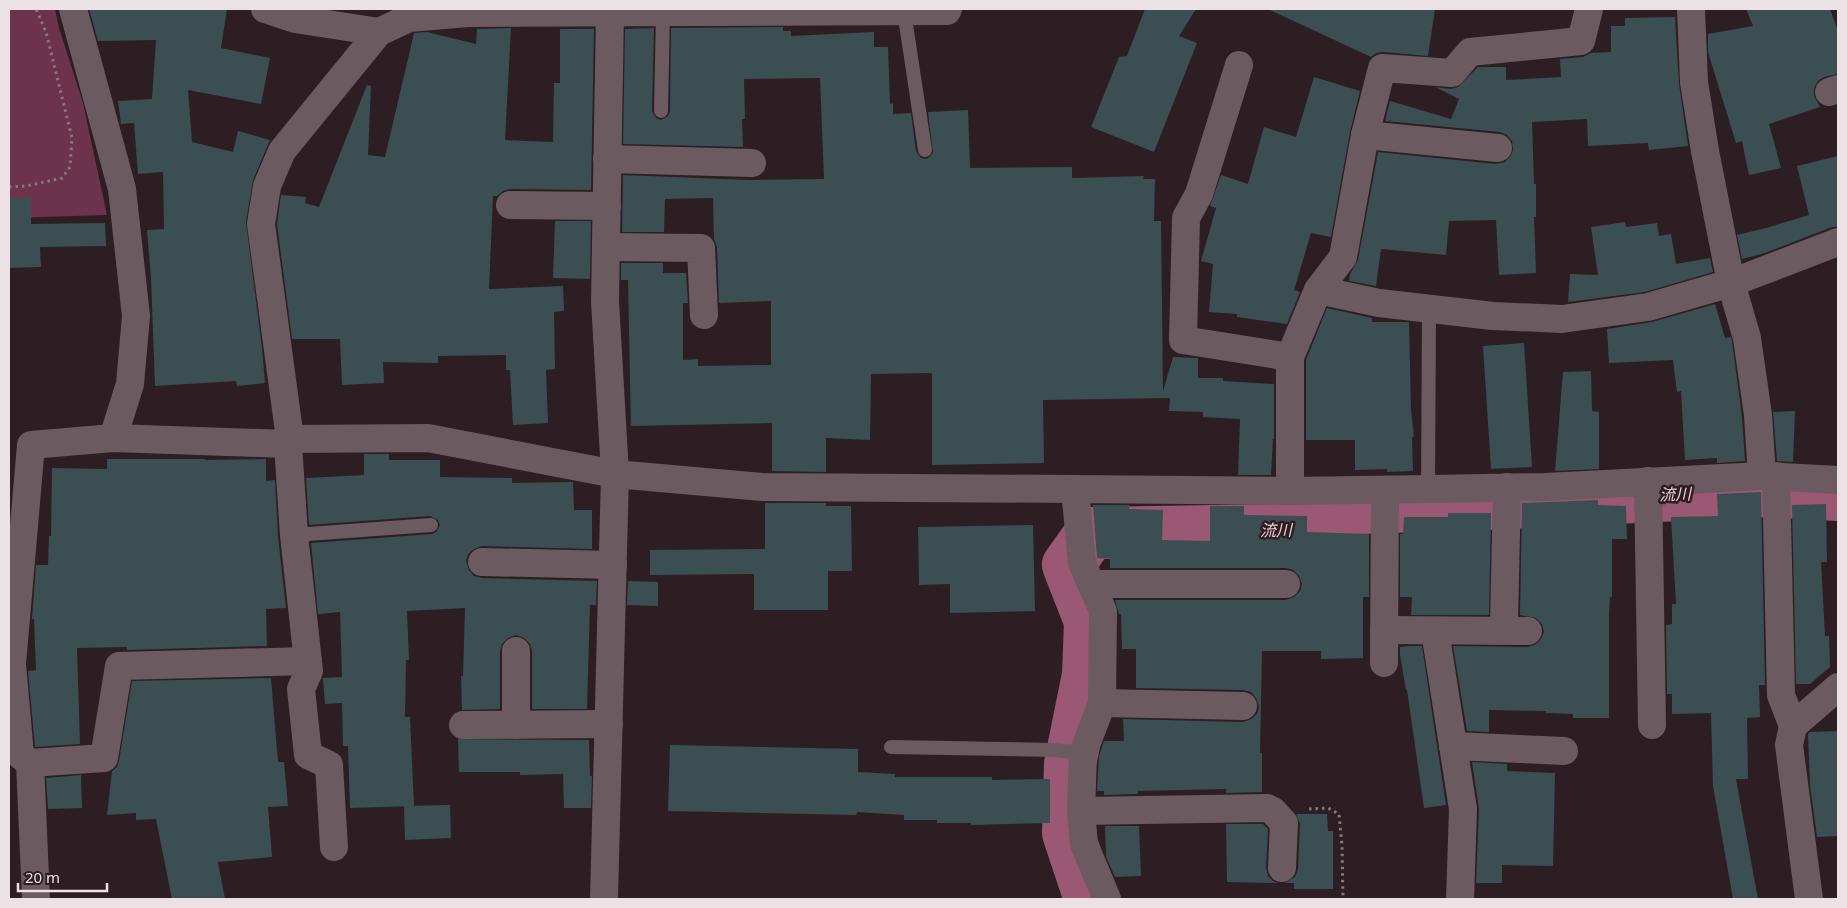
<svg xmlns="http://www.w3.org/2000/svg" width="1847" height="908" font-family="'Noto Sans','Noto Sans JP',sans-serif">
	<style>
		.green { fill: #6d324c }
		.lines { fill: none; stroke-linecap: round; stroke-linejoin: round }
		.river { stroke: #9a5874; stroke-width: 52 }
		.building { fill: #3b4e52 }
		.path { stroke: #86797e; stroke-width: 3; stroke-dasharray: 2.5 4; stroke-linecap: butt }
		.service { stroke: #6b5a60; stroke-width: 14 }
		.minor { stroke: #6b5a60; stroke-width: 28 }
		.labels { text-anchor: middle; stroke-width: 5; stroke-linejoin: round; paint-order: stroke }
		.water-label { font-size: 16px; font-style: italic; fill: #f4ccda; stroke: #2d1e24 }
	</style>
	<rect width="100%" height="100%" fill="#2d1e24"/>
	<!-- green -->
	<polygon class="green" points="9,9 55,9 59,28 83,103 107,215 9,218"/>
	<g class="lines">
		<!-- river -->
		<polyline class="river" points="1090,899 1068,833 1070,764 1088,675 1090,621 1068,565 1091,533 1326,529 1361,508 1486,504 1765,491 1838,495"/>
	</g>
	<!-- building -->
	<g class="building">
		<polygon points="89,9 227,9 221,48 270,58 261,104 188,90 192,142 233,152 238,131 270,140 253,180 246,222 262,348 265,383 237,386 236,381 155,386 151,278 147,230 164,229 163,172 138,174 134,123 121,124 118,101 152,99 156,40 98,41"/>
		<polygon points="1145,9 1196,9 1179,36 1197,43 1154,152 1091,127 1119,57 1127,56"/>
		<polygon points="1268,9 1435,9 1428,56 1383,52 1376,53 1371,57"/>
		<polygon points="1746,9 1830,9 1838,31 1838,74 1824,77 1818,81 1814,88 1814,96 1820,107 1769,124 1781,168 1749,175 1742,141 1736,143 1708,52 1708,34 1753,26"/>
		<polygon points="1675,17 1679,84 1688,146 1649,150 1648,143 1588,146 1587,119 1532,122 1534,184 1536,184 1536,217 1534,217 1536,273 1499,275 1496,220 1449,221 1446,255 1381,249 1376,286 1349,281 1350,274 1358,260 1378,152 1496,164 1505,162 1510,157 1513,150 1512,141 1507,135 1500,132 1385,121 1390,101 1451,119 1459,99 1435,87 1451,89 1458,87 1478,67 1506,67 1506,80 1561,77 1560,59 1583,57 1591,53 1611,52 1611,26 1625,26 1625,18"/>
		<polygon points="783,27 783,31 791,31 791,36 874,32 874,47 888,47 890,104 893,103 893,114 911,113 916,151 921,158 927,159 933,153 928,112 968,110 970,168 1072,167 1072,178 1144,176 1143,179 1155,179 1154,221 1161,221 1163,391 1173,357 1198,358 1198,378 1223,378 1223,381 1274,384 1274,439 1273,439 1271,475 1238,475 1240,419 1203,417 1203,412 1169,411 1170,398 1043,400 1044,463 932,465 932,373 871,374 870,440 826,438 826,472 772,471 772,423 631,426 628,280 621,280 621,263 663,263 663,273 686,273 688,303 683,303 683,360 698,359 698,366 771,365 771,301 719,303 717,247 714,239 713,198 665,199 664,232 622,232 623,175 750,180 824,179 820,78 744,79 745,119 742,119 743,147 623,144 625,29 654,28 652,111 656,118 661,120 668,116 670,111 671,28"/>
		<polygon points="511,28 505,140 553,142 554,83 560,83 560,29 594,29 591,190 510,189 503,191 497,196 493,196 489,289 563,286 564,311 554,312 555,369 546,370 548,423 513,425 510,370 506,370 506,355 438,356 438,363 383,362 384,383 342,385 340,339 292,339 277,224 281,195 306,197 305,203 319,207 367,85 371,86 368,155 385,157 414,33 427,32 476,44 477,29"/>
		<polygon points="1314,77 1360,91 1350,132 1331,237 1311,233 1294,290 1300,292 1287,324 1237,317 1237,314 1209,312 1213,264 1201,261 1216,208 1210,206 1221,175 1248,184 1264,127 1296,137"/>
		<polygon points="1838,156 1838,227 1832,227 1765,253 1742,259 1737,235 1766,228 1809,215 1797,166"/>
		<polygon points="31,197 31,224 105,223 106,246 40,247 41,267 9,268 9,198"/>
		<polygon points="555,221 591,221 590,279 553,278"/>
		<polygon points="1625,222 1626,227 1657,223 1659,236 1671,234 1676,264 1710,258 1713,272 1645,292 1568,302 1570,274 1598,275 1591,227"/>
		<polygon points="1715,304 1725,338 1731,337 1732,341 1742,417 1745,461 1717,463 1717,458 1685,460 1681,391 1677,392 1673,360 1609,363 1607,329 1652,322"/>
		<polygon points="1327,308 1372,318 1372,322 1409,322 1411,410 1414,437 1412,437 1413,471 1387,472 1387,469 1355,470 1355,440 1306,440 1306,360"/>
		<polygon points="1524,343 1532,467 1491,469 1483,346"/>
		<polygon points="1591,371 1592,411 1599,412 1599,469 1555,471 1563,372"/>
		<polygon points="1795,411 1793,462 1777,461 1773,412"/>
		<polygon points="364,454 389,454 389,460 440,460 440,477 512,478 512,483 573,482 574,510 592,510 592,549 482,546 474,549 468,554 466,561 469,570 474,576 482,578 597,581 596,605 590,605 587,709 532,709 532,651 530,644 524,638 516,635 508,638 502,644 500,651 500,709 462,710 461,676 463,676 465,608 407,611 409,660 406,660 405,717 410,717 414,806 350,808 348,746 343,746 342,703 325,704 323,678 342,677 340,612 318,614 311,543 432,534 436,532 440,525 438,520 430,516 309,525 306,478 364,475"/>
		<polygon points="107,459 205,459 205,460 266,459 266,481 275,480 278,537 286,608 266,609 267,646 127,650 127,647 77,648 80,744 35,747 28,671 36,670 34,619 32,619 36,565 48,565 49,536 51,536 52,468 107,469"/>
		<polygon points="1761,492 1765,685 1759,685 1760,717 1747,718 1748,779 1736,779 1758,899 1733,899 1713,786 1711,713 1672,714 1672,694 1667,694 1666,625 1672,624 1672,604 1676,604 1671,517 1718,516 1717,494"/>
		<polygon points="1598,500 1598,505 1626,506 1627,539 1612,539 1612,597 1610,597 1609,614 1609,718 1573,718 1573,714 1546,713 1546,711 1489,710 1489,732 1467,731 1453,646 1528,647 1536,644 1541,639 1544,632 1542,624 1536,618 1520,615 1522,503"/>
		<polygon points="765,503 826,503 826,506 851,506 852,571 828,571 828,610 754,610 754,574 650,575 650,550 765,549"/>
		<polygon points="1826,504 1827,562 1821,562 1825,636 1829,636 1830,667 1810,684 1796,684 1792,505"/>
		<polygon points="1093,505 1129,505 1129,509 1163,510 1162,540 1210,541 1210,506 1244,506 1244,515 1307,516 1307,532 1369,534 1369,597 1363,597 1363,658 1321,659 1321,651 1262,651 1260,753 1262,753 1262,792 1226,793 1226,789 1138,791 1138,794 1104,795 1104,791 1097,791 1099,756 1104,741 1124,741 1123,719 1243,722 1251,719 1257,714 1259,707 1256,698 1251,692 1243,690 1136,688 1136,649 1122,649 1121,614 1119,614 1115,600 1286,600 1294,597 1300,591 1302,584 1299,576 1293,570 1286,568 1110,568 1110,558 1097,558"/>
		<polygon points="1448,513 1491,513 1489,615 1411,615 1412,597 1400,597 1400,534 1403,534 1404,517 1448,517"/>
		<polygon points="1033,525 1035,611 950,613 950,584 919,585 918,527"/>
		<polygon points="628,581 658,582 658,606 627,605"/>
		<polygon points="1408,646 1422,646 1446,805 1424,808 1407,690 1406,690 1400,655 1400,647"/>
		<polygon points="271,678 278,762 284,762 288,806 268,807 272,857 218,862 225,899 172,899 156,819 136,820 136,813 107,815 112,771 117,767 119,761 132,681"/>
		<polygon points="1838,731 1838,836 1817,837 1810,785 1808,734 1810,732"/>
		<polygon points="458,739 589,740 590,776 592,776 591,808 564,808 563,774 520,775 520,772 459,772"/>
		<polygon points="670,745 858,749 858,772 895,774 895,777 992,777 992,780 1050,779 1050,823 971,825 971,823 937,823 937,820 904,820 904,815 857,812 856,815 668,811"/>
		<polygon points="1472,762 1507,764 1507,771 1555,773 1553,866 1502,865 1502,883 1476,883 1479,809"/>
		<polygon points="81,775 82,808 48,809 46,778"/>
		<polygon points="450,805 451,838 405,840 404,806"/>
		<polygon points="1296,814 1327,814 1328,831 1333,831 1333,889 1294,889 1294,883 1285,883 1295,877 1298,869 1300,824"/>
		<polygon points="1226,824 1263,824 1268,829 1266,868 1268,876 1273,881 1278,883 1227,882"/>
		<polygon points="1105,826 1139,826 1141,876 1115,877 1106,857"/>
	</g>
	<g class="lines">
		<!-- path -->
		<g class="path">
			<polyline points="9,187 26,186 62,178 70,167 72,138 46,32 36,9"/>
			<polyline points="1309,809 1328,808 1339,814 1342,845 1343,899"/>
		</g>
		<!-- service -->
		<g class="service">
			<polyline points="904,11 925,150"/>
			<polyline points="661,111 663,12"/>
			<polyline points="1428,489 1429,309"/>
			<polyline points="294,535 431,525"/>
			<polyline points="891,747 1054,750 1083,753"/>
		</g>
		<!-- minor -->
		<g class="minor">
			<polyline points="73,9 122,189 136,316 130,384 113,438"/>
			<polyline points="265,9 295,19 379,32"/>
			<polyline points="1691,9 1694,82 1705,151 1731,283 1747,338 1758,415 1762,476"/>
			<polyline points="610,13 605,301 615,474 762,487 1075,489"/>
			<polyline points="1239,65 1199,194 1186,218 1183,340 1290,357"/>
			<polyline points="1829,92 1838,89"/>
			<polyline points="1365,135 1498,148"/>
			<polyline points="607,159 752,163"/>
			<polyline points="510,205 607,206"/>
			<polyline points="606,247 701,248 704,315"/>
			<polyline points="1318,290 1379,303 1493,316 1562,319 1648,307 1731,283 1838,242"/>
			<polyline points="290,439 428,438 615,474 604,899"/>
			<polyline points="288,444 294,535 309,671 301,689 308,755 329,765 334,847"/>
			<polyline points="1776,476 1781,695 1793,726"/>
			<polyline points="1648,481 1652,725"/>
			<polyline points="1290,491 1290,357 1318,290 1343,257 1365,135 1382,68 1452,73 1470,52 1581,41 1589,9"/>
			<polyline points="482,562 613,565"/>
			<polyline points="1091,584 1286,584"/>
			<polyline points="1504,623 1507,487"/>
			<polyline points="1384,630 1528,631"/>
			<polyline points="1435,631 1463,809 1460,899"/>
			<polyline points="1384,663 1385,490"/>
			<polyline points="1102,703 1243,706"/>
			<polyline points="463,725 609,724"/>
			<polyline points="516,725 516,651"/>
			<polyline points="1453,746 1564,751"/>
			<polyline points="30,763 104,758 119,666 308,661"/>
			<polyline points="1081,811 1267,808 1273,811 1284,823 1282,868"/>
			<polyline points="36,899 30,763 20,755 12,664 31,445 113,438 288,444 290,439 261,224 267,186 282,151 379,32 409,18 467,13 947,11 948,9"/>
			<polyline points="1107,899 1084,844 1081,811 1083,753 1102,703 1103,611 1082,563 1075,489 1290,491 1428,489 1545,487 1762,476 1838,480"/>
			<polyline points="1809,899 1789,745 1793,726 1838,687"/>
		</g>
	</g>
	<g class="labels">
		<!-- water labels -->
		<g class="water-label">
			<text transform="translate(1675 494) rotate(-2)" y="6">流川</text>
			<text transform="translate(1276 530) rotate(-1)" y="6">流川</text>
		</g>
	</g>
	<!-- border -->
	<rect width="1847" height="908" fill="none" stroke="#ece2e6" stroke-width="20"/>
	<!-- scale -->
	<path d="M18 883v8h89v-8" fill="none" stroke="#ece2e6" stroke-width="2.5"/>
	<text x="25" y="883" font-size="15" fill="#ece2e6" stroke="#2d1e24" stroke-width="4" paint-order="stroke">20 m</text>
</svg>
